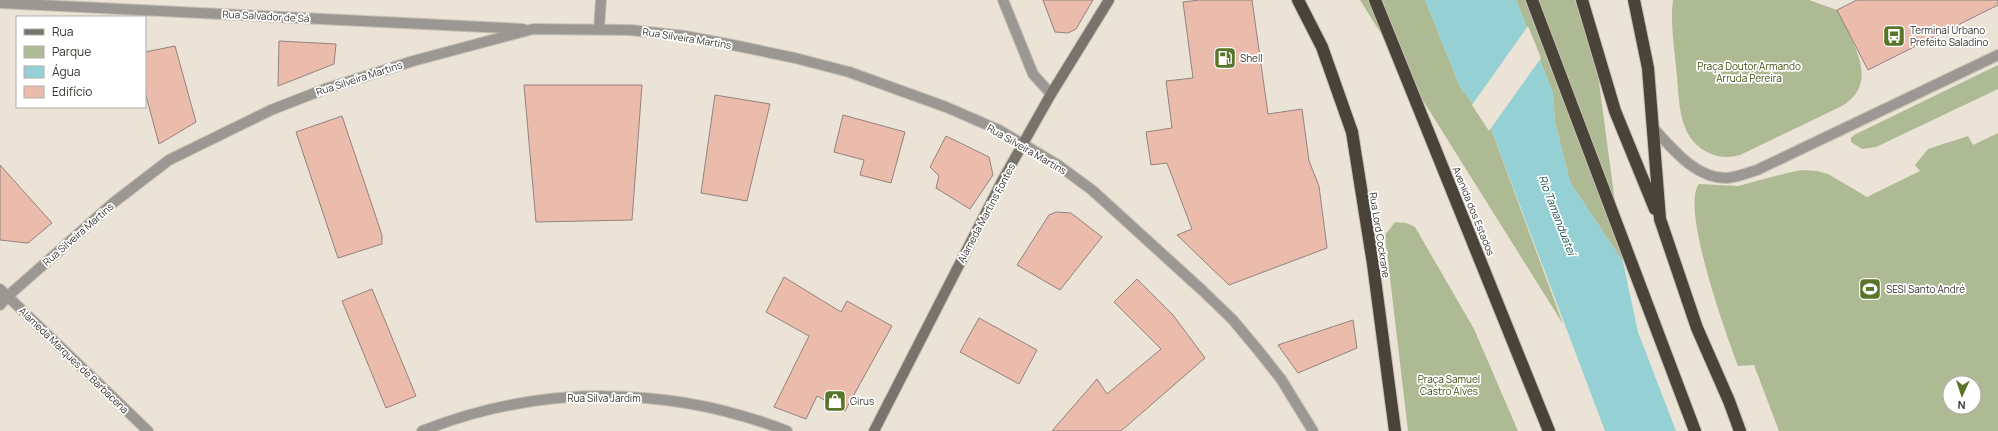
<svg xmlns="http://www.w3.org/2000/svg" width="1998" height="431" font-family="Manrope,sans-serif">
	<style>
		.green { fill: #adba93; fill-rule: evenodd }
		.water { fill: #95d0d4 }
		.pier { fill: #ebe3d6 }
		.building { fill: #ebbbac; stroke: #92837e }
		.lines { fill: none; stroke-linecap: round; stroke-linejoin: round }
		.street-casing { stroke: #c7c0b4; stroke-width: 12 }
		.secondary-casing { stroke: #c7c0b4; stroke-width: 12 }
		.highway-casing { stroke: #c7c0b4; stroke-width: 14 }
		.street { stroke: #9b9792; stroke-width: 10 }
		.secondary { stroke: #78736b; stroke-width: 10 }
		.highway { stroke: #4a4339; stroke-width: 12 }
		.labels { text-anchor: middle; stroke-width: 3.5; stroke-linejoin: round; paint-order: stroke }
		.street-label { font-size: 10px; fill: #36332e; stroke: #fff }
		.poi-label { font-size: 10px; fill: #36332e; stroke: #fff; text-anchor: start }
		.park-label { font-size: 10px; fill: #3d4e0b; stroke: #fff }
		.water-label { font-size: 11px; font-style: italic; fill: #1a4e51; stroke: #fff }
	</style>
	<rect width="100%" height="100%" fill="#ebe3d6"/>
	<!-- green -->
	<g class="green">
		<polygon points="1360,0 1425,0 1460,87 1490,126 1563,324"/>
		<polygon points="1516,0 1588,0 1623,262 1570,182 1555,122 1553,93"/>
		<path d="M1673,0H1809L1837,10C1851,40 1882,82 1842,106L1740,155C1729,158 1718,158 1707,152C1676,136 1680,98 1676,67C1674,45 1670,22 1673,0Z"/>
		<polygon points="1998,65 1998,89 1876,147 1862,149 1851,142 1851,138 1854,135"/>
		<path d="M1998,133V431H1779L1754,365L1738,366C1727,336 1680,208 1699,184L1738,186L1787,173L1802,170L1817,171L1828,174L1867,197L1920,171L1915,165L1928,149L1968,136L1973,145ZM1950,383H1974V407H1950Z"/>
		<polygon points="1395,222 1406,223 1415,227 1474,329 1518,431 1408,431 1385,235"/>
	</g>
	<!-- water -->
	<polygon class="water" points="1425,0 1516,0 1553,93 1555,122 1570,182 1623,262 1638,332 1676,431 1605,431 1490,126 1460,87"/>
	<!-- pier -->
	<polygon class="pier" points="1528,26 1541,58 1489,131 1472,105"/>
	<!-- building -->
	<g class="building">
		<polygon points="1043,0 1093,0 1076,29 1068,33 1055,32"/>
		<polygon points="1199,0 1252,0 1268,114 1302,109 1309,161 1319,186 1327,248 1229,285 1177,235 1192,229 1167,163 1151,165 1146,132 1172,128 1166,81 1193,78 1183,2"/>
		<polygon points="1857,0 1998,0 1998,5 1868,70 1837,10"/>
		<polygon points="279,41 336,44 334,64 278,86"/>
		<polygon points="175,46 196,122 159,144 145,92 145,52"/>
		<polygon points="524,85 642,85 632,220 536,222"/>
		<polygon points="715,95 770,104 747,201 701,193"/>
		<polygon points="843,115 905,132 891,183 860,175 864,160 834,152"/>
		<polygon points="342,116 382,235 382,244 338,258 296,132"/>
		<polygon points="946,136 989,157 993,175 970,209 936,188 939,176 930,167"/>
		<polygon points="0,165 52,223 28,243 0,240"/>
		<polygon points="1056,212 1071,213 1102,237 1060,290 1017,265 1049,215"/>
		<polygon points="784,277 841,312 847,301 892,326 845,411 817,396 806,419 774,407 809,336 766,312"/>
		<polygon points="1137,279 1173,315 1205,358 1121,431 1052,431 1097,379 1107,394 1161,349 1114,302"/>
		<polygon points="372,289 416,396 386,408 342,301"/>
		<polygon points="979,318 1037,350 1019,384 960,352"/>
		<polygon points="1353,320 1357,348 1298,373 1278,345"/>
	</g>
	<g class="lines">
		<!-- street casing -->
		<g class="street-casing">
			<g id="street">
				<polyline points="1003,0 1033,74 1051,94"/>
				<polyline points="0,3 523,29"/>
				<polyline points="599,29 601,0"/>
				<path d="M1654,129C1673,149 1696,179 1727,178C1738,177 1747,173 1757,170L1998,55"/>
				<polyline points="0,289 148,431"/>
				<polyline points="0,305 8,296 113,203 169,160 271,110 325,89 413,61 533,29 630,30 685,36 738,46 795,58 849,72 946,107 999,130 1058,165 1092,190 1203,291 1233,320 1258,350 1281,379 1313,431"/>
				<path d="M422,431C539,384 670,385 787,431"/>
			</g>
		</g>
		<!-- secondary casing -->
		<g class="secondary-casing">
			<polyline id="secondary" points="874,431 1002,181 1051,94 1109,0"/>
		</g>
		<!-- highway casing -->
		<g class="highway-casing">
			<g id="highway">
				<polyline points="1298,0 1322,47 1352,132 1373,264 1395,431"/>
				<polyline points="1375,0 1549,431"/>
				<polyline points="1532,0 1695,431"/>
				<polyline points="1582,0 1615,111 1655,209"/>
				<polyline points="1634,0 1648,68 1660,219 1697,328 1729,401 1740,431"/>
			</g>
		</g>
		<!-- street -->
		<use href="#street" class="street"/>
		<!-- secondary -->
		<use href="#secondary" class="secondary"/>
		<!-- highway -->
		<use href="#highway" class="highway"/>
	</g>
	<!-- icons -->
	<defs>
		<g id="bus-square" transform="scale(1.15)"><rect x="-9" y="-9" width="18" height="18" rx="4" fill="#58752a" stroke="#fff"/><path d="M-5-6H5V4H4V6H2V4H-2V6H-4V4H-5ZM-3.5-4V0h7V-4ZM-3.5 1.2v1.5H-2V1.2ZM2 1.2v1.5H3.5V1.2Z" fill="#fff"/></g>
		<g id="fuel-square" transform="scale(1.15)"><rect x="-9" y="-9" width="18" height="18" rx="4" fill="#58752a" stroke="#fff"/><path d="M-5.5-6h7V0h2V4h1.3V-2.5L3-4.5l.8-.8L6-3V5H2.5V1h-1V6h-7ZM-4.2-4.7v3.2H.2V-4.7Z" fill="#fff"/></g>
		<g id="stadium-square" transform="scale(1.15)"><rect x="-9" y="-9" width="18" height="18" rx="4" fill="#58752a" stroke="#fff"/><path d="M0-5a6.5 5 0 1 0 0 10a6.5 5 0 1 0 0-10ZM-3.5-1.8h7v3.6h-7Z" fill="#fff"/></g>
		<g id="shop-square" transform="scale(1.15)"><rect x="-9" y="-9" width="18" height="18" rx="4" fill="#58752a" stroke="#fff"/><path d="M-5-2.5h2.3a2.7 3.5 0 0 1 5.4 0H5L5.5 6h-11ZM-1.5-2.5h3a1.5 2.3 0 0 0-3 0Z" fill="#fff"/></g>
	</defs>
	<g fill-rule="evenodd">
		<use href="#bus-square" x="1894" y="36"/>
		<use href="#fuel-square" x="1225" y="58"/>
		<use href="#stadium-square" x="1870" y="289"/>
		<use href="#shop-square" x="835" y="401"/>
	</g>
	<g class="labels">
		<!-- street labels -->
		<g class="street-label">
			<text transform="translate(266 16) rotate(3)" y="4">Rua Salvador de Sá</text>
			<text transform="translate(687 38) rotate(9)" y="4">Rua Silveira Martins</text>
			<text transform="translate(359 78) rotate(-18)" y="4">Rua Silveira Martins</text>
			<text transform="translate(1027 149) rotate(30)" y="4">Rua Silveira Martins</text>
			<text transform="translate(1474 211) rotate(68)" y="4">Avenida dos Estados</text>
			<text transform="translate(986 213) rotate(-62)" y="4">Alameda Martins Fontes</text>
			<text transform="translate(78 234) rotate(-41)" y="4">Rua Silveira Martins</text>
			<text transform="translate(1380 235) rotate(81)" y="4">Rua Lord Cockrane</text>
			<text transform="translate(74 360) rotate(44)" y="4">Alameda Marques de Barbacena</text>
			<text x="604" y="402">Rua Silva Jardim</text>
		</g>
		<!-- poi labels -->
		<g class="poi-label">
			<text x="1910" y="34">Terminal Urbano<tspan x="1910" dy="12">Prefeito Saladino</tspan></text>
			<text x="1240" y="62">Shell</text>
			<text x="1886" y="293">SESI Santo André</text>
			<text x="850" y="405">Girus</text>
		</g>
		<!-- park labels -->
		<g class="park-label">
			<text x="1749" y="70">Praça Doutor Armando<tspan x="1749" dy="12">Arruda Pereira</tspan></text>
			<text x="1449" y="383">Praça Samuel<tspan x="1449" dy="12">Castro Alves</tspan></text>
		</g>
		<!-- water labels -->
		<g class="water-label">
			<text transform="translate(1557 215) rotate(69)" y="4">Rio Tamanduateí</text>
		</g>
	</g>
	<!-- legend -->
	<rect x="16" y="16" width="130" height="92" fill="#ffffff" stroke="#afadab"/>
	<rect x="24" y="29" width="20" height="6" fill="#78736b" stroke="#afadab"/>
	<text x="52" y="36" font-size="12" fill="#36332e">Rua</text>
	<rect x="24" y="46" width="20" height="12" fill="#adba93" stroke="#afadab"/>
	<text x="52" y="56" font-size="12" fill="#36332e">Parque</text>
	<rect x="24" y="66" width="20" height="12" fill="#95d0d4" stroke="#afadab"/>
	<text x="52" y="76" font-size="12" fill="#36332e">Água</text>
	<rect x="24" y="86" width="20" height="12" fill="#ebbbac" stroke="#afadab"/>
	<text x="52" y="96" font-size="12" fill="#36332e">Edifício</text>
	<!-- north arrow -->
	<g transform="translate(1962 395) rotate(183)"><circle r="19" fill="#ffffff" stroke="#afadab"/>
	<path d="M0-3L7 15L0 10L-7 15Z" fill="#58752a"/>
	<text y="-6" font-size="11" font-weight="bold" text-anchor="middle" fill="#36332e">N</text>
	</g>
</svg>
